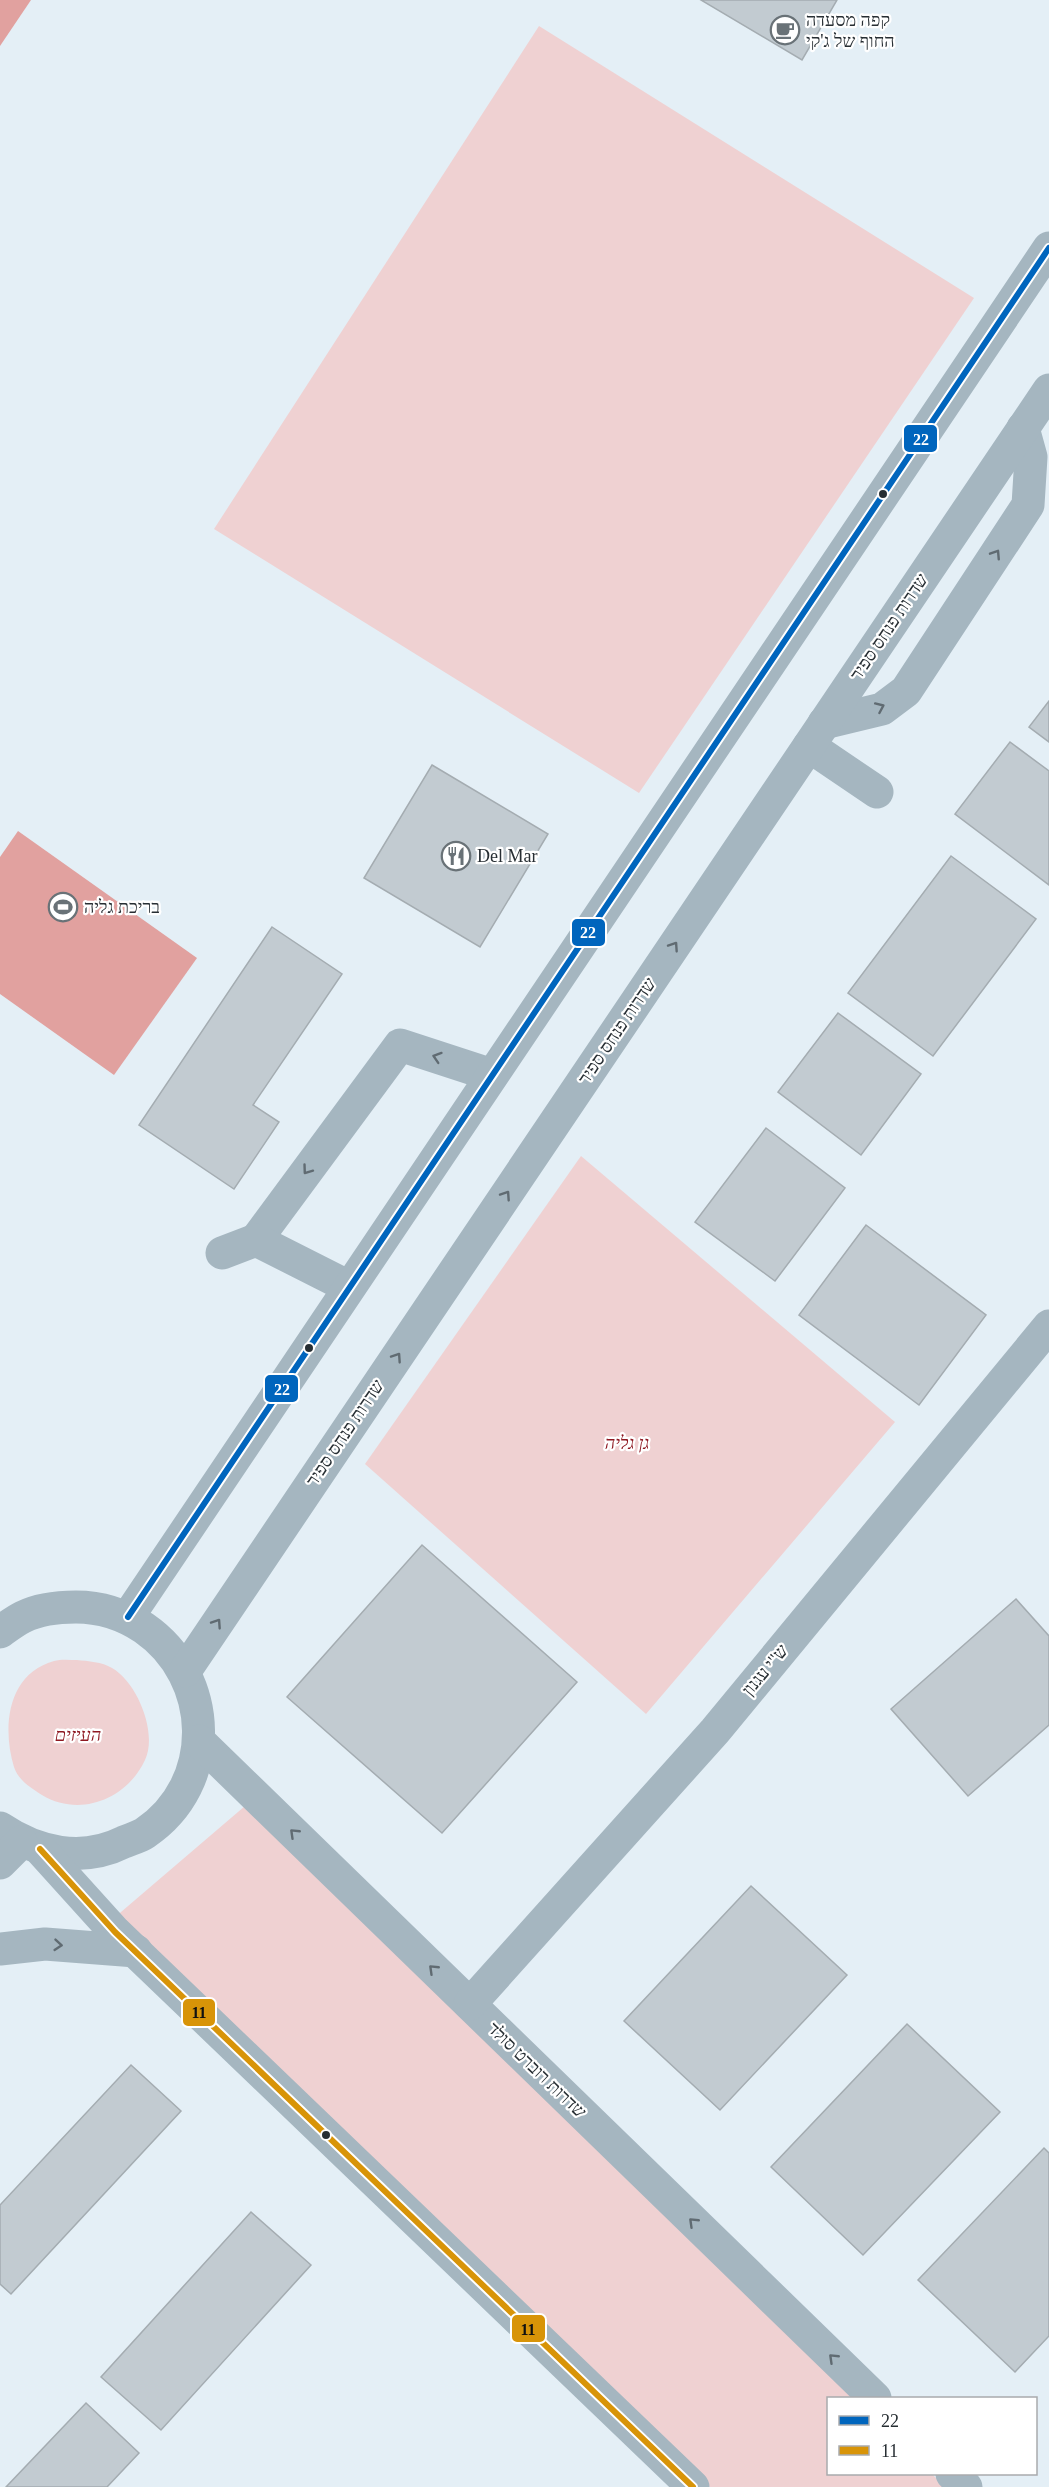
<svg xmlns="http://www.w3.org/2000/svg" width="1049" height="2487" font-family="'Times New Roman',Heebo,serif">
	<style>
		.green { fill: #efd1d2 }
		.water { fill: #e1a19f }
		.building { fill: #c2cbd1; stroke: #a4acb1; stroke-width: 1.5 }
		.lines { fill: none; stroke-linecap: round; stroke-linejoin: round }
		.minor { stroke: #a5b6c0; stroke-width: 33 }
		.bus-1-casing { stroke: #fff; stroke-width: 10 }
		.bus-2-casing { stroke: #fff; stroke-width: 10 }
		.bus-1 { stroke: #0065bd; stroke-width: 6 }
		.bus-2 { stroke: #d89408; stroke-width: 6 }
		.oneway { stroke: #606b72 }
		.bus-dot { fill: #272e33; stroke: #fff; stroke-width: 2 }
		.labels { text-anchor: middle; stroke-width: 4.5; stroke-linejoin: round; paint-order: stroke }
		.poi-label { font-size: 18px; fill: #272e33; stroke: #fff; text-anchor: start }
		.street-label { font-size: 18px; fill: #272e33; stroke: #fff }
		.park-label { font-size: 18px; font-style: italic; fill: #8e1922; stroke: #fff }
		.line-badge { stroke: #fff; stroke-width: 2 }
		.badge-label { font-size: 16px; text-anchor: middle; font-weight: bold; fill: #fff }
		.pale-badge-label { font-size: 16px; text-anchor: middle; font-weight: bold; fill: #111 }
	</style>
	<rect width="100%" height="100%" fill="#e4eff6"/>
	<!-- green -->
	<g class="green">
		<polygon points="539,26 974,298 639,793 214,529"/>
		<polygon points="581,1156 895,1422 646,1714 365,1464"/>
		<path d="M77,1660C88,1661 102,1662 112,1668C137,1682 158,1733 145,1760C127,1799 80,1818 42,1795C31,1788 18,1780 14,1767C2,1728 7,1674 54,1661C61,1659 70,1660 77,1660Z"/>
		<polygon points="245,1806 854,2398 828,2398 828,2474 932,2474 945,2487 710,2487 114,1918"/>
	</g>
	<!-- water -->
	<g class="water">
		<polygon points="0,0 31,0 0,46"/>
		<polygon points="18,831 197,958 114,1075 0,994 0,857"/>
	</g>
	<!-- building -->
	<g class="building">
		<polygon points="701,0 837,0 802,60"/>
		<polygon points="1049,701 1049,742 1029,727"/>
		<polygon points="1010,742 1049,771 1049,885 955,814"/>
		<polygon points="432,765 548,834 480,947 364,878"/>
		<polygon points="951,856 1036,919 933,1056 848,993"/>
		<polygon points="272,927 342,974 253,1105 279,1122 234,1189 139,1125"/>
		<polygon points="838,1013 921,1074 861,1155 778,1092"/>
		<polygon points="766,1128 845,1188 775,1281 695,1222"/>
		<polygon points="866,1225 986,1315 919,1405 799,1315"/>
		<polygon points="422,1545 577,1682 442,1833 287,1697"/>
		<polygon points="1016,1599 1049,1636 1049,1725 968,1796 891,1709"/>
		<polygon points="751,1886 847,1975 720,2110 624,2021"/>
		<polygon points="907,2024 1000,2112 863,2255 771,2167"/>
		<polygon points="131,2065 181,2111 11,2294 0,2284 0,2205"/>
		<polygon points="1044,2148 1049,2153 1049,2336 1015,2372 918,2280"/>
		<polygon points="251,2212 311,2265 161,2430 101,2377"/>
		<polygon points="86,2403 139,2453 107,2487 6,2487"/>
	</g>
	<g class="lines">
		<!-- minor -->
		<g class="minor">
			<polyline points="824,723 882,709 906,691 1028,505 1031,457 1023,428"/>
			<polyline points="809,746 877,792"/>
			<polyline points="256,1240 400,1045 492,1075"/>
			<polyline points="222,1253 256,1240 349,1287"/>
			<polyline points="128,1617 1049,248"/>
			<path d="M0,1632C7,1627 15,1621 23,1617C39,1609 59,1607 76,1607C101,1607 123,1614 144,1628C215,1677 218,1784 145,1833C139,1837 131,1839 124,1842C82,1863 37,1853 0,1828"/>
			<polyline points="185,1671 1049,390"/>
			<polyline points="199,1741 875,2398"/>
			<polyline points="40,1849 115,1932 693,2487"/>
			<polyline points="0,1863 21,1842"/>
			<polyline points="0,1949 45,1944 136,1951"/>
			<polyline points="470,2004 715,1731 1049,1326"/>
			<polyline points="952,2474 966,2487"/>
		</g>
		<!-- bus-1 casing -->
		<g class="bus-1-casing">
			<polyline id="bus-1" points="128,1617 1049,248"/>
		</g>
		<!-- bus-2 casing -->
		<g class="bus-2-casing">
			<polyline id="bus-2" points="40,1849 115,1932 693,2487"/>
		</g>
		<!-- bus-1 -->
		<use href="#bus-1" class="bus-1"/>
		<!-- bus-2 -->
		<use href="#bus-2" class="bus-2"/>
	</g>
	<!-- one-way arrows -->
	<defs><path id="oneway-chevron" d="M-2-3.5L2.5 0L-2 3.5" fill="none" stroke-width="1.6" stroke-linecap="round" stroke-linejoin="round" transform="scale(1.5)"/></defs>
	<g class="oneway">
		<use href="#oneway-chevron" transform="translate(996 554) rotate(-57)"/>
		<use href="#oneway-chevron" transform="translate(880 707) rotate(-24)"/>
		<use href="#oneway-chevron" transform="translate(674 946) rotate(-56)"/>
		<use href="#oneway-chevron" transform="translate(437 1057) rotate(-162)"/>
		<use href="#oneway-chevron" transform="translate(307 1170) rotate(126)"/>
		<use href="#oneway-chevron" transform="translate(506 1195) rotate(-56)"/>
		<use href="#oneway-chevron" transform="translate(397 1357) rotate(-56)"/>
		<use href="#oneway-chevron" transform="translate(217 1623) rotate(-56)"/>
		<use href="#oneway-chevron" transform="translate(294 1833) rotate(-136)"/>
		<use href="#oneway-chevron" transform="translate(58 1945) rotate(5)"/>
		<use href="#oneway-chevron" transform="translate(433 1969) rotate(-136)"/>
		<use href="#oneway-chevron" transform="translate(693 2222) rotate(-136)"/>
		<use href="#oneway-chevron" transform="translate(833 2358) rotate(-136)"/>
	</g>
	<!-- icons -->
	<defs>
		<g id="cafe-ring" transform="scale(1.5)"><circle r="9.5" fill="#fff" stroke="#697277" stroke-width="1.5"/><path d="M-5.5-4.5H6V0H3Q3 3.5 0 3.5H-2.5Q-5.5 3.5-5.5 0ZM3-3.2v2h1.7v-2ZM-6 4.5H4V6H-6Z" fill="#697277"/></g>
		<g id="restaurant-ring" transform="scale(1.5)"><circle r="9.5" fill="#fff" stroke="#697277" stroke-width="1.5"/><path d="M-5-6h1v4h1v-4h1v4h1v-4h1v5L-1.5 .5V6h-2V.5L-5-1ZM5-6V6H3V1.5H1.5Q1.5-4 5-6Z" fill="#697277"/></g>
		<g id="stadium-ring" transform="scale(1.5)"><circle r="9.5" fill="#fff" stroke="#697277" stroke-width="1.5"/><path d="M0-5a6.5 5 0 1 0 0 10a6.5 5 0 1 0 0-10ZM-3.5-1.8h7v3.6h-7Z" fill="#697277"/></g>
	</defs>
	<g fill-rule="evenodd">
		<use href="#cafe-ring" x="785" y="30"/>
		<use href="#restaurant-ring" x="456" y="856"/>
		<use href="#stadium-ring" x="63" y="907"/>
	</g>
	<!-- markers -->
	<g class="bus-dot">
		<circle cx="883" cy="494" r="5"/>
		<circle cx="309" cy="1348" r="5"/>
		<circle cx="326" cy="2135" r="5"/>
	</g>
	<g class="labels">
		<!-- poi labels -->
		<g class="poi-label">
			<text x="806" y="26">קפה מסעדה<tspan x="806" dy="21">החוף של ג'קי</tspan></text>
			<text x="477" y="862">Del Mar</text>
			<text x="84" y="913">בריכת גליה</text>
		</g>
		<!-- street labels -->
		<g class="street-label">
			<text transform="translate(889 627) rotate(-56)" y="6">שדרות פנחס ספיר</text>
			<text transform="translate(617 1031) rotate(-56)" y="6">שדרות פנחס ספיר</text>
			<text transform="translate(345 1433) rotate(-56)" y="6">שדרות פנחס ספיר</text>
			<text transform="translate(765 1670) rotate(-50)" y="6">ש"י עגנון</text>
			<text transform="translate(537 2070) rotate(44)" y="6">שדרות רוברט סולד</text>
		</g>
		<!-- park labels -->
		<g class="park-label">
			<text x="627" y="1449">גן גליה</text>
			<text x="78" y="1741">העיזים</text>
		</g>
	</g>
	<g class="line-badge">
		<rect x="903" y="424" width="35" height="29" rx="6" fill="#0065bd"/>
		<rect x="571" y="918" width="35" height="29" rx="6" fill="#0065bd"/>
		<rect x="264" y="1374" width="35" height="29" rx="6" fill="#0065bd"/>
		<rect x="182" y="1998" width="34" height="29" rx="6" fill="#d89408"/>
		<rect x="511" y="2314" width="35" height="29" rx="6" fill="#d89408"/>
	</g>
	<g class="badge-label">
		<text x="921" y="445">22</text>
		<text x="588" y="938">22</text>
		<text x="282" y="1395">22</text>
	</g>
	<g class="pale-badge-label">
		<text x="199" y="2018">11</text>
		<text x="528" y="2335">11</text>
	</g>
	<!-- legend -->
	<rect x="827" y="2397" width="210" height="78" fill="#ffffff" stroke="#a9abad" stroke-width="1.5"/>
	<rect x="839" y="2416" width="30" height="9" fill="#0065bd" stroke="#a9abad" stroke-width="1.5"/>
	<text x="881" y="2427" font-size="18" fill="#272e33">22</text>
	<rect x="839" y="2446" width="30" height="9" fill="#d89408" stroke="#a9abad" stroke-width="1.5"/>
	<text x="881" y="2457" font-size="18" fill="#272e33">11</text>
</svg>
